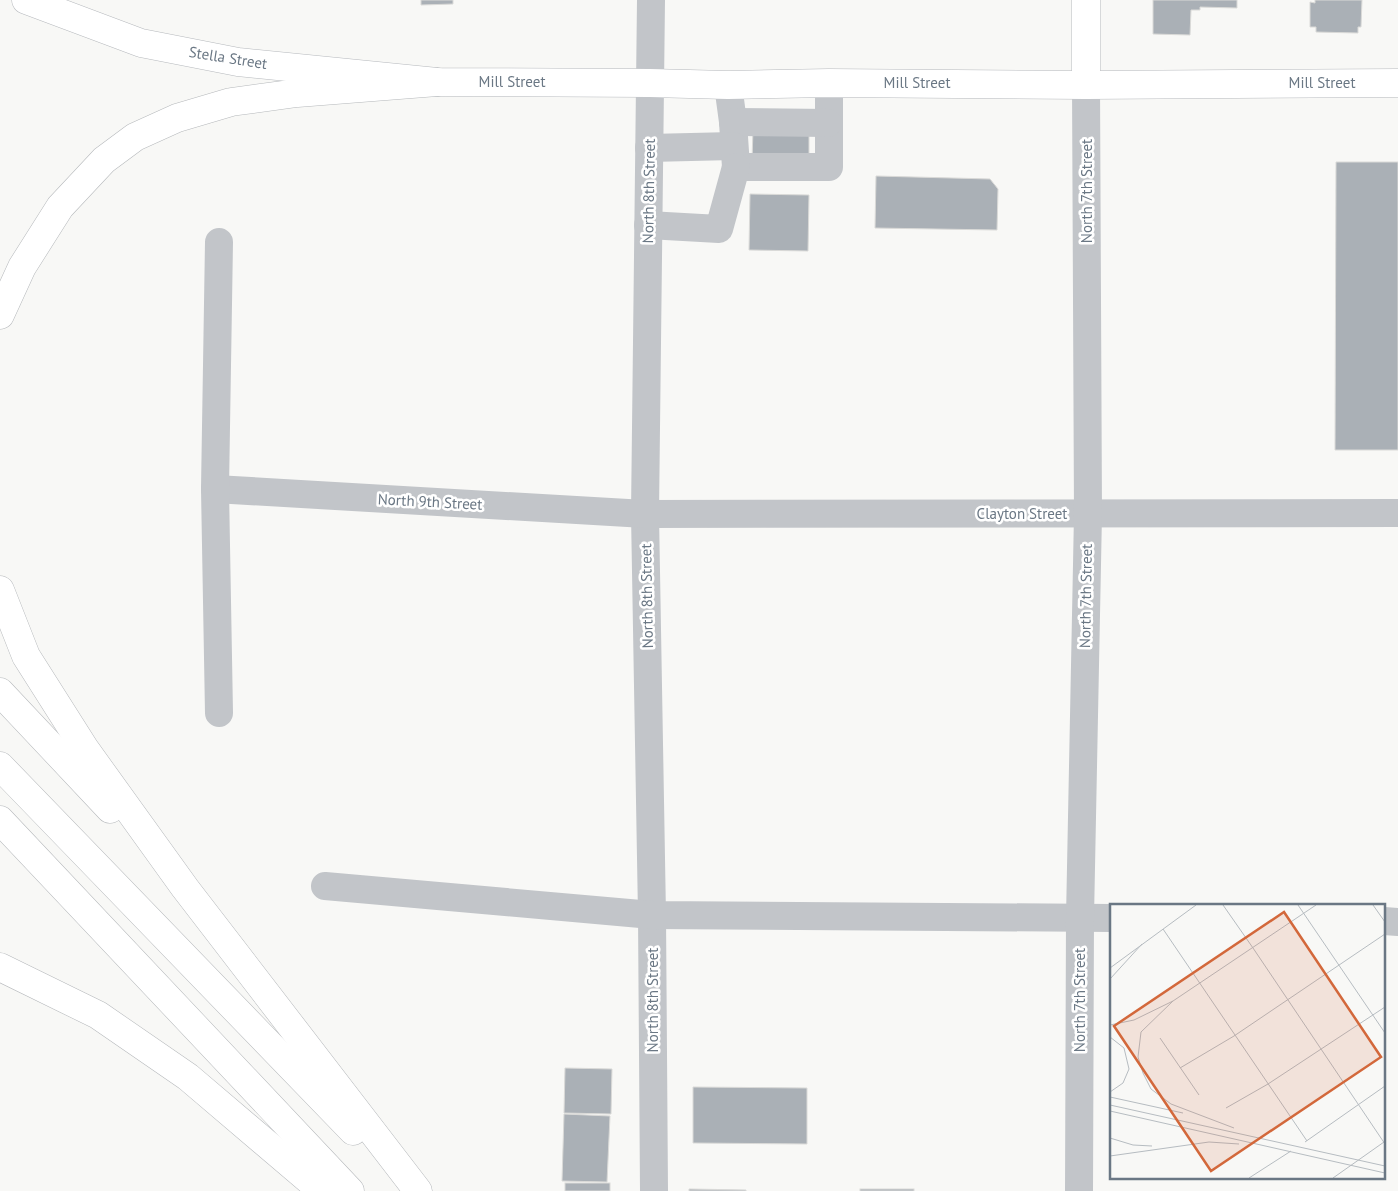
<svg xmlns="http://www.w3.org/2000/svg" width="1398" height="1191" font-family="'PT Sans',sans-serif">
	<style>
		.building { fill: #aab0b6; stroke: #dadad8 }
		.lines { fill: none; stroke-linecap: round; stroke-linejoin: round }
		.major-casing { stroke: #b6b9bd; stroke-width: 29 }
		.highway-casing { stroke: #b5b8bb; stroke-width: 29 }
		.minor { stroke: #c2c5c9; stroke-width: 28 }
		.major { stroke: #fff; stroke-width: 28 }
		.highway { stroke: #fff; stroke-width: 28 }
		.labels { text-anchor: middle; stroke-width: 5; stroke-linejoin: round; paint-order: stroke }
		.street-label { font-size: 15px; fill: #6a7784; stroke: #fff }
		.inset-road { fill: none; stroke: #b6bcc1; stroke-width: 1 }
		.view { fill: #d3683b; fill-opacity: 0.15; stroke: #d3683b; stroke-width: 2.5 }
		.inset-edge { fill: none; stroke: #6a7784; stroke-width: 2.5 }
	</style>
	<rect width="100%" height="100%" fill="#f8f8f6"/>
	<!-- building -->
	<g class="building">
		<polygon points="421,0 453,0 453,4 421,5"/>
		<polygon points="1153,0 1237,0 1237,8 1200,7 1200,10 1191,10 1190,35 1153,34"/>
		<polygon points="1315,0 1362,0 1361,27 1358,27 1358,33 1316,32 1316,27 1310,27 1310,2 1315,3"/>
		<polygon points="753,129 809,129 809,161 752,161"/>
		<polygon points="1336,162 1398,162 1398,450 1335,450"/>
		<polygon points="876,176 990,179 998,189 997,230 875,228"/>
		<polygon points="750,194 809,195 808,251 749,250"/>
		<polygon points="565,1068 612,1069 611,1114 564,1113"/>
		<polygon points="693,1087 807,1088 807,1144 693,1143"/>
		<polygon points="564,1114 610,1116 607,1182 562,1181"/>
		<rect x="565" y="1183" width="45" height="8"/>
		<polygon points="689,1189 746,1190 746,1191 689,1191"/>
		<rect x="860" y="1189" width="54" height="2"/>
	</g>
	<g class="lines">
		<!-- major casing -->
		<g class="major-casing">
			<g id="major">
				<polyline points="26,0 141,43 238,62 437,82 650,83 728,85 829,83 1086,85 1398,83"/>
				<polyline points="1086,0 1086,85"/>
			</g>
		</g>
		<!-- highway casing -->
		<g class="highway-casing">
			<g id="highway">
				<polyline points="0,315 22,267 60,207 104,160 135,137 177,118 231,102 297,93 437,82"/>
				<polyline points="0,590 26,656 85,749 185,888 418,1191"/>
				<polyline points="0,692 110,809"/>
				<polyline points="0,766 353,1131"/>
				<polyline points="0,820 350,1191"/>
				<polyline points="0,967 98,1015 188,1077 322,1191"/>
			</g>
		</g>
		<!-- minor -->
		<g class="minor">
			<polyline points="651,0 645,514 652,915 654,1191"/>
			<polyline points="728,85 733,122 736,167 829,167 829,83"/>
			<polyline points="733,122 828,123"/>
			<polyline points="649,148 733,146"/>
			<polyline points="648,225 719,229 736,167"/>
			<polyline points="215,489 645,514 1398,513"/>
			<polyline points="219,713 215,489 219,242"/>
			<polyline points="325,886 652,915 1112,918"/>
			<polyline points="1384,921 1398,922"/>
			<polyline points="1079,1191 1080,918 1088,514 1086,85"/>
		</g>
		<!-- major -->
		<use href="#major" class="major"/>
		<!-- highway -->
		<use href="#highway" class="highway"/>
	</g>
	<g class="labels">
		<!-- street labels -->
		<g class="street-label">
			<text transform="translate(228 58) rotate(9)" y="5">Stella Street</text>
			<text x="512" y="87">Mill Street</text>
			<text x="917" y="88">Mill Street</text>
			<text x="1322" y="88">Mill Street</text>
			<text transform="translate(649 191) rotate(-89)" y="5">North 8th Street</text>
			<text transform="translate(1087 191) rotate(-90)" y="5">North 7th Street</text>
			<text transform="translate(430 502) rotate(3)" y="5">North 9th Street</text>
			<text x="1022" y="519">Clayton Street</text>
			<text transform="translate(647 596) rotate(-91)" y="5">North 8th Street</text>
			<text transform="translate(1086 596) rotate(-89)" y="5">North 7th Street</text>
			<text transform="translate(653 1000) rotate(-90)" y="5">North 8th Street</text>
			<text transform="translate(1080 1000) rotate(-90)" y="5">North 7th Street</text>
		</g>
	</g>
	<!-- overview -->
	<g transform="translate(1110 904)">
		<rect width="275" height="275" fill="#f8f8f6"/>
		<path class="inset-road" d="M113,1L143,44M188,1L275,129M263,1L275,18M53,25L197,237M143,44L275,240M0,64L86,1M0,75L32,40M63,97L31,128L28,153L33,169L41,185L61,200L124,224M0,121L24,116L63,97L206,1M0,133L14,144L19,165L13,179L0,188M50,134L89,191M70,164L124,132L275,30M0,193L73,209M0,201L275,262M116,204L158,180L275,103M0,207L275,269M0,234L23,241L42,242M195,238L275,182M0,252L99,238L129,240M139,274L181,247M223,274L274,238"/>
		<path class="view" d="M174,8L271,153L101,267L4,122Z"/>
		<rect width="275" height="275" class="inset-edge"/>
	</g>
</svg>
